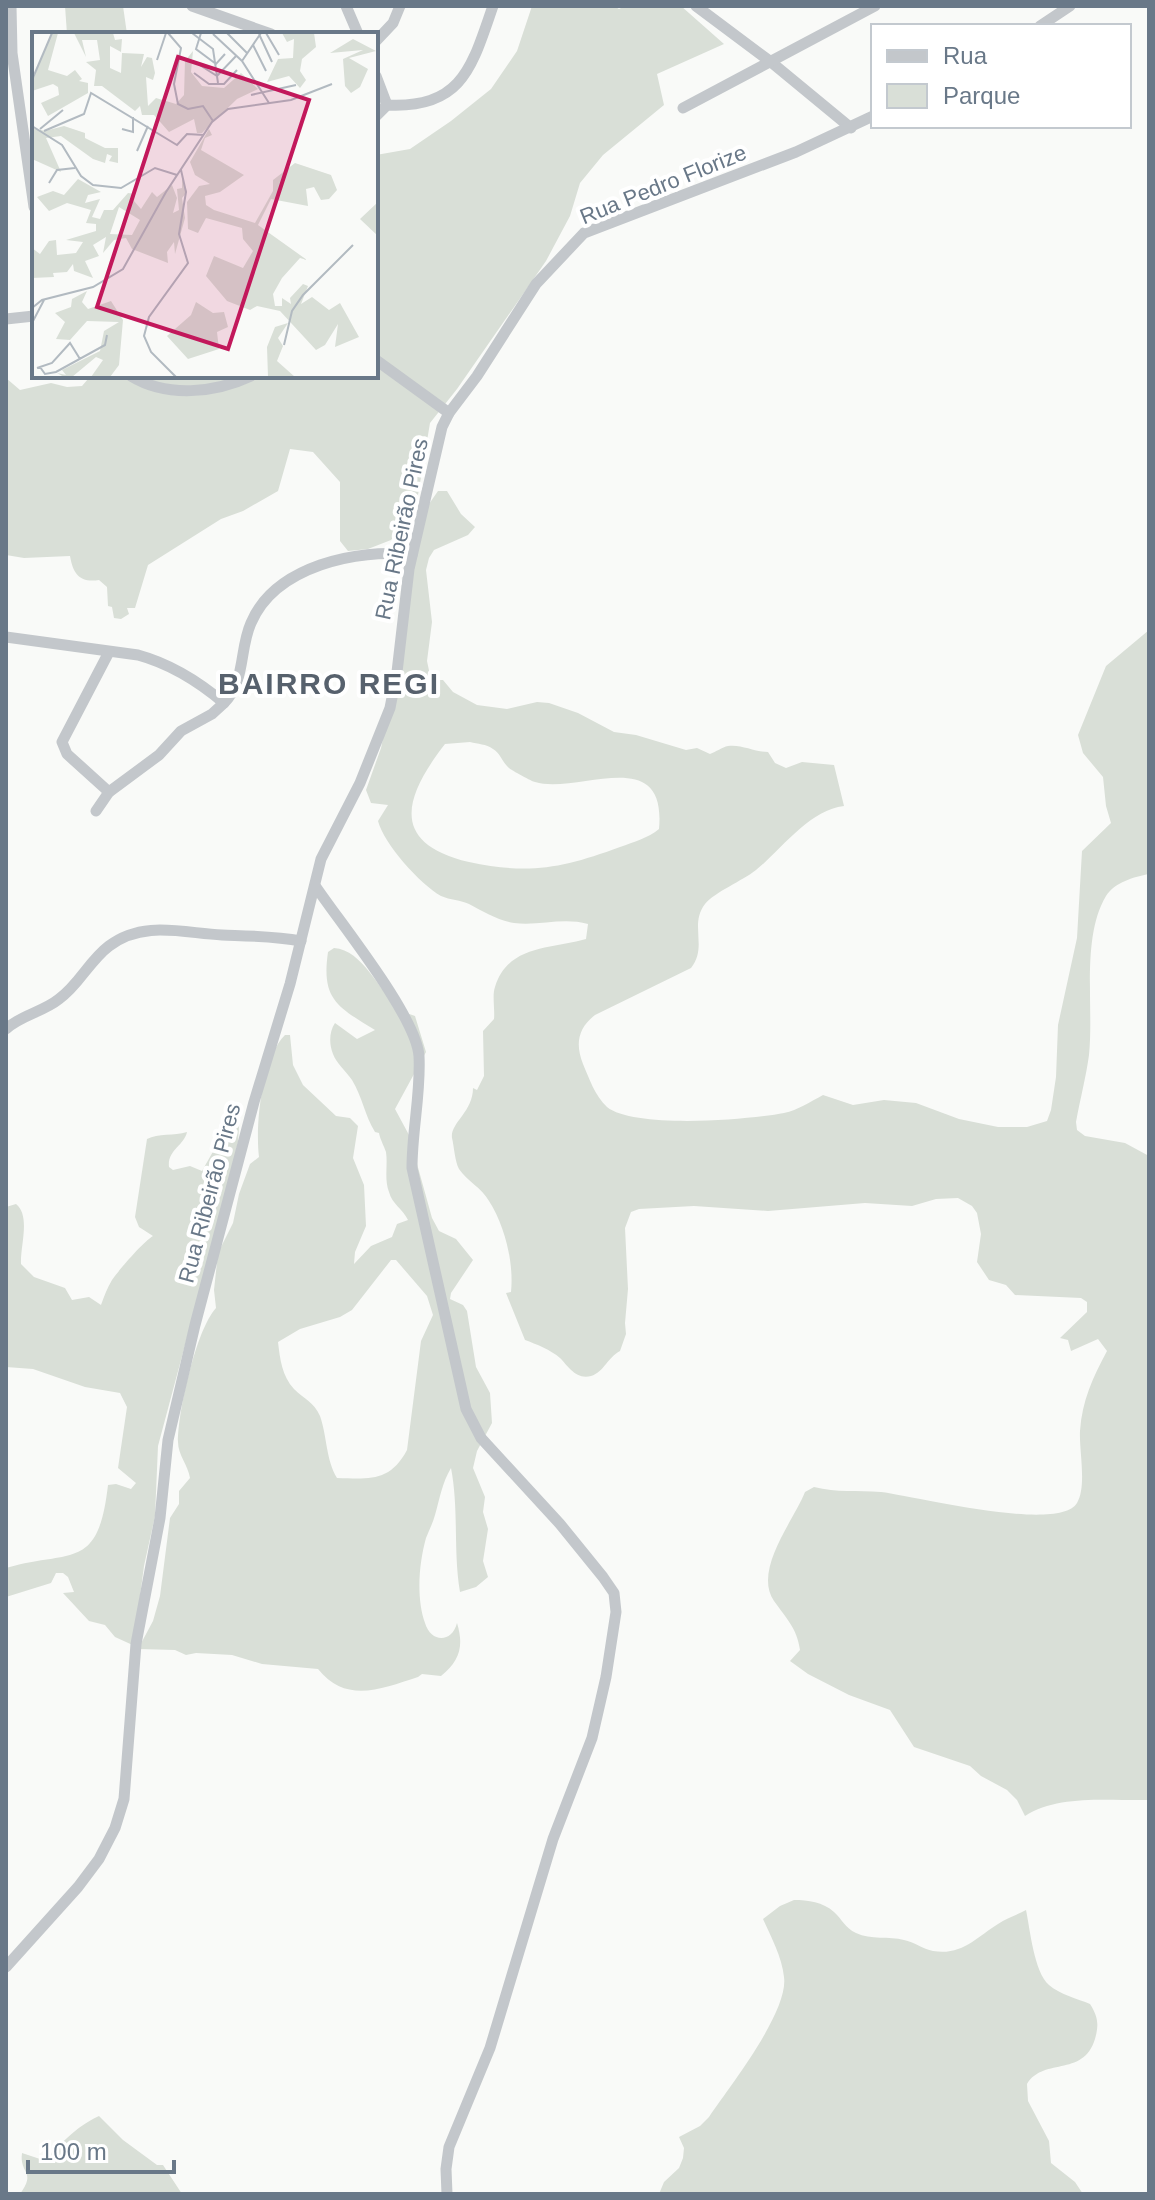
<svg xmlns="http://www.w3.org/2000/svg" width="1155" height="2200" font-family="Helvetica,sans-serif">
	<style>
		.green { fill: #d9dfd7; fill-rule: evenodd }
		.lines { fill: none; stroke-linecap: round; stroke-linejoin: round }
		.minor { stroke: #c3c7cb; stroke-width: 11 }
		.labels { text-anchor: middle; stroke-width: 8; stroke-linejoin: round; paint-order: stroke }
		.street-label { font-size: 22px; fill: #697888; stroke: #fff }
		.district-label { font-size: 30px; font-weight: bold; letter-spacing: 2px; fill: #57616d; stroke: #fff }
		.inset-road { fill: none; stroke: #b2bac1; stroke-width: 2 }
		.view { fill: #c2185b; fill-opacity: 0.15; stroke: #c2185b; stroke-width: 4 }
		.inset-edge { fill: none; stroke: #697888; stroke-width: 4 }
	</style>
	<rect width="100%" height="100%" fill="#f9faf8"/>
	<!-- green -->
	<g class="green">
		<polygon points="65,6 123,6 127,34 67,34"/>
		<path d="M532,6H614L619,9L625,6H681L724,44L657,74L664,105L603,155L580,183L570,216L546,261L457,389L430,423L415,513L391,540L368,549L348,551L340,541V482L313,452L290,449L278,491L243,511L221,519L148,565L135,608H127L129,614L121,619L114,618L112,607L108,606L107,587L99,580C80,583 73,574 70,556L24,558L6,555V378L20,390L51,383L67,387L82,386L88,379L107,376H376V155L410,149L451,121L491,89L517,51Z"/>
		<path d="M438,491H447L461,514L475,527L468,535L434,550L429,558L426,570L432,622L427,661L431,680H443L453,692L477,705L507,709L537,702L549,703L578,713L614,732L636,735L686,750L697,748L710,754C716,752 722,747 728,746C741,744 755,752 768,752L775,763L786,768L802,762L834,765L844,806C809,810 782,849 756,870C742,881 715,892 705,904C689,925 708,947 691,968L595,1015C578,1028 575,1044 583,1064C589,1078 595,1096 607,1107C634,1129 749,1120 784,1113C798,1110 810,1102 823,1095L853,1105L884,1100L916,1103L959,1119L998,1127H1027L1047,1121L1051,1110L1056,1077L1058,1025L1077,938L1082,851L1111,823L1106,806L1103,777L1083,753L1078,735L1106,666L1149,630V874C1134,877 1115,882 1106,896C1081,938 1094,1007 1089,1055C1086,1077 1080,1100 1076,1122L1077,1130L1085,1136L1125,1143L1149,1156V1800C1111,1801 1058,1794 1025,1816L1017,1800L1007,1790L981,1776L970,1766L914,1747L890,1710L849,1695L808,1674L790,1661L800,1650C797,1628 786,1618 774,1601C753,1570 793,1522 805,1492L814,1487C837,1493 857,1490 881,1492C914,1496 1059,1533 1077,1503C1087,1486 1079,1451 1080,1431C1082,1401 1093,1377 1107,1351L1098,1339L1071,1351L1068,1340L1060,1338L1087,1312V1302L1081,1298L1015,1295L1006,1285L989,1280L977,1262L981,1234L977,1213L972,1206L958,1198L936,1199L912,1206L865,1203L768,1211L694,1206L639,1209L631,1212L625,1228L628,1289L625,1323L626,1334L620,1351C608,1357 604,1372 591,1376C576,1380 568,1366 560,1358C551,1350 536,1344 525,1340L506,1293L511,1292C514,1263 505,1226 489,1201C482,1188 467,1181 459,1169C455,1162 454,1146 452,1138C450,1123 473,1112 473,1088L477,1090L484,1076L483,1031L494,1019C495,1009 492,995 495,987C508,944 553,949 586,939L588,924C563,917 540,926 514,923C497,920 484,912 469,904C461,900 450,900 441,896C420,884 384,844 378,821L388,805L371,803L366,790L381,748L392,695L409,571L429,504ZM470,742C478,744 486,744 493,749C501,754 502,762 509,768C511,770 533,782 535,782C578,795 667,742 659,829C648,838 634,842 620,847C563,868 529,875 469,862C389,843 404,797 445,744Z"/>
		<path d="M334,948C363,950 379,991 398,1008C402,1012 410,1014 415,1016L426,1052L395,1109L409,1135L432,1218L439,1231L456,1239L473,1260L451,1293L450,1299L463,1305L467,1311L476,1367L490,1393L492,1423L477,1451L473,1468L485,1497L483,1512L488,1529L483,1561L488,1577L476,1587L460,1592C453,1551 459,1509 451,1468C442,1483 440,1498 435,1515C433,1523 429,1530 426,1538C419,1563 416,1598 425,1623C431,1643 452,1643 457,1623C464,1646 460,1661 441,1676L422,1674L418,1677C381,1689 346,1704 318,1669L262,1664L232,1655L196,1653L186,1655L175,1650L138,1649L153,1621L160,1596L170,1518L179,1504V1491L190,1478C188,1465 178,1455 178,1442C178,1411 196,1330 216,1308L214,1290L218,1253L233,1223L239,1194L250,1164L259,1157C255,1125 262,1057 285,1035H290L293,1065L303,1085L336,1116L350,1118L358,1126L353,1158L364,1185L366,1226L355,1252L354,1264L371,1246L392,1237L397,1224L408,1220C403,1209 392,1204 389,1192C384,1179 388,1165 386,1152C384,1146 380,1139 379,1133L375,1132C365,1116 362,1096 352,1080C346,1071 336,1063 333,1054C329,1044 329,1032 335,1023L357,1039L375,1030C338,1007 321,1000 328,952ZM391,1260H396L427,1296L433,1315L421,1341L407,1450C390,1482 369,1479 337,1478C326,1460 327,1436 320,1416C314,1402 304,1399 294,1389C282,1376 280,1359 278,1342L300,1329L340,1317L352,1310Z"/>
		<path d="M236,1111H240L238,1142L231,1173L158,1446L155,1516L144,1566L137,1619V1647L115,1637L105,1625L89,1621L63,1593L74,1592L68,1577L63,1573H56L51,1583L6,1597V1568C72,1549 98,1572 108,1485L116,1484L131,1489L136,1483L118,1468L127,1407L120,1393L85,1387L33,1369L6,1367V1207L16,1204C31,1216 20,1246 21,1264L34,1277L65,1288L72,1300L89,1297L101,1305C104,1297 107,1288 112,1280C119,1270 143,1242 153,1236L139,1227L135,1217L147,1139C158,1133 174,1136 187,1132C184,1146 167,1150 169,1167L173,1170L190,1166L202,1171Z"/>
		<path d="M794,1900C808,1900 823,1902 834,1912C842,1919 845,1928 856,1933C871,1940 889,1936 904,1940C914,1942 923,1949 933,1951C962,1956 977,1937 998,1924C1007,1918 1017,1915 1026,1910C1030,1929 1034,1972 1049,1985C1059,1994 1078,1999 1090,2004C1097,2015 1099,2023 1096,2035C1086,2079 1044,2056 1027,2084L1028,2101L1049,2141L1051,2163L1075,2182L1083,2194H659L664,2182L679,2168L683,2158L684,2148L679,2137L700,2126L709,2117C729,2087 789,2012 784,1977C782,1957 771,1937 763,1919L780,1906Z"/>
		<path d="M99,2116L123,2140L157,2165H163L182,2194H20C37,2171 19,2174 22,2153L43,2160C63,2144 73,2128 99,2116Z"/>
	</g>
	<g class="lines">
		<!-- minor -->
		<g class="minor">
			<polyline points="11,6 12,53 34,207"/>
			<polyline points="192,6 271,34"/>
			<polyline points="346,6 358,34"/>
			<polyline points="696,6 771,62 851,128"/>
			<polyline points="1040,26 1070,6"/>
			<polyline points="376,41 393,23 400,6"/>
			<polyline points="376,76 387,105"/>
			<polyline points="683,108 875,6"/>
			<path d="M376,116L387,105C463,109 472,66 493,6"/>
			<polyline points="6,319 34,316"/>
			<polyline points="376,360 449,413"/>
			<path d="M131,376C167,398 215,393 251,376"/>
			<path d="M6,637L138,655C171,664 198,681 224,703C246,680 239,650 251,623C275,566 358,548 412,555"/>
			<polyline points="109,792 67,754 62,742 109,652"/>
			<polyline points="96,811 109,792 159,755 181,731 212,714 224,703"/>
			<path d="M316,887C341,924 416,1016 419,1056C421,1093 412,1130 412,1168L466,1409L481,1438L560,1524L603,1577L614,1593L616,1612L606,1677L592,1738L553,1839L490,2048L449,2147L446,2169L447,2194"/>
			<path d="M6,1029C21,1015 43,1012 59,999C79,985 89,961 109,946C143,920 183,933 222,935C249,936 274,936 301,941"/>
			<polyline points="6,1967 78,1887 99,1859 115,1828 124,1799 136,1644 160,1518 168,1440 195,1325 254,1102 290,984 321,859 360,783 390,708 397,672 409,569 442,427 449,413 477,376 536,284 584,233 796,152 873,116"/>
		</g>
	</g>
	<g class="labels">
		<!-- street labels -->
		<g class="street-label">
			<text transform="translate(663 184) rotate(-22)" y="8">Rua Pedro Florize</text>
			<text transform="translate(401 529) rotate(-78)" y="8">Rua Ribeirão Pires</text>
			<text transform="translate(209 1193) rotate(-75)" y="8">Rua Ribeirão Pires</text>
		</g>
		<!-- district labels -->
		<g class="district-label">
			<text x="329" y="694">BAIRRO REGI</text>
		</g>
	</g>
	<!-- overview -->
	<g transform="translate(32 32)">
		<rect width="346" height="346" fill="#f9faf8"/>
		<path d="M20,1H26L16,38L35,44L43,38L50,47L47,49L56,51V61L16,84L9,71L27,63L26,55L21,52L0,59V50ZM42,1H81L83,8L90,7L89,20L78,14V36L89,41L90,21L112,22L109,35L115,25L120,26L123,41L121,48L114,45L116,74L124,66L144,72L152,63L153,29L161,19L159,40L170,54L192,56L209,41L226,57L205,67L170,101H165L162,87L137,100L122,83H110L108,74L103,79L70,54H62L64,38L54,30L68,28L65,8H50L54,25ZM250,1H282L284,15L270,27L268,39L274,48L268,56L257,44L235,50L246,27L261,26L262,7L255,10ZM321,7L344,19L317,26L336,37L328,55L319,61L313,54L311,27L331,18L298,21ZM32,94L53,101V106L73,116H86V131L77,129L80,124L75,122L73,131L61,127L29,104L14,106L29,140L0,127V96L13,99ZM177,97L180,103L173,106L169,118L212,143L188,160L173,164L174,173L182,178L223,191L241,159V148L263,131L299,143L305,158L297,167L289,168L282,155L274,157L276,174L239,167L226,193L275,228L268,226L250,246L241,262L243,274H250V266L259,272L258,266L271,252L276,254L269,272L280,265L297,278L308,271L327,305L303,315L306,292L293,313L284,318L248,279L225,274L218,278L195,269L174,244L182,224L211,236L221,219L211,207L210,196L174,186L166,201L156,197L155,170L167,154L178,152L163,143L158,130ZM150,145L155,160L150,166L153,186L143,222L142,210L135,220L136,231L100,217L94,206L82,208L71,221L74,205L61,213L67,224L53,229L61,246L42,239L41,232L35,240L21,241L22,245L0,246V216L8,222L17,209L24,208L25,223L44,221L51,210L34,208L64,199V192L54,191L59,178L35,171L17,179L5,165L21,159L32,163L46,147L69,160L56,163L53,171L68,167L60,185L68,187L72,178H81L96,161L103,162L102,169L109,177L120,160L125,165L140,153L145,166L141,181L147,178L145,157L150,156ZM87,175L108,188L100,203L78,202ZM346,170V204L328,187ZM55,259L50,270L56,277L79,269L91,288L87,333L78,345H59L71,328L64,325L40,345H32L25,341L34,343L30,338L68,319L72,299L87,290L55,289L38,308L24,307L33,290L23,281L39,275L40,267ZM164,270L181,281L192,280L196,295L185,300L187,317L156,327L135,304L159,283ZM256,291L246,306L251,314L245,329L263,345H236L235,315L243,295Z" fill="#d9dfd7" fill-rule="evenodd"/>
		<path class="inset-road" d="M136,1L149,16L142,52L146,72L156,77L171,74L181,89M160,1L181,17L186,51M169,1L164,17L184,32L193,22M195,1L215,21M234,1L247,23M181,2L210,29L237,71M227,2L240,30M221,13L234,39M125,28L134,1M210,29L229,1M163,30L185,44L205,23M162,41L177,52H192L205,38M0,48L20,1M219,63L264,53M0,94L30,113L49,144L61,153L89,156L123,136L145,143M8,97L31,78M90,97L101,100V85M12,99L52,82L59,61L145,113L155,102L172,103M105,119L116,94M17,151L25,138L43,136M0,276L10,268L61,255L91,237L134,160L180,90L196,77L259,68L300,52M0,291L12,268M252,313L260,279L271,263L321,213M8,335L13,342L24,340L73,313L75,303M5,336L20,331L38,311L48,327M144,345L119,320L112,304L117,285L156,231L147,202L154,160L149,138"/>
		<path class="view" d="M146,25L277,68L196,317L65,275Z"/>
		<rect width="346" height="346" class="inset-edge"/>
	</g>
	<!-- border -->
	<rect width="1155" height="2200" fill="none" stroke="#697888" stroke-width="16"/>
	<!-- legend -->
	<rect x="871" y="24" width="260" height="104" fill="#ffffff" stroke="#c3c9cf" stroke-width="2"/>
	<rect x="887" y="50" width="40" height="12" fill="#c3c7cb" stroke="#c3c9cf" stroke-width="2"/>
	<text x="943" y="64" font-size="24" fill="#697888">Rua</text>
	<rect x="887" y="84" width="40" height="24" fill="#d9dfd7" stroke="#c3c9cf" stroke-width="2"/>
	<text x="943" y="104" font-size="24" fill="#697888">Parque</text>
	<!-- scale -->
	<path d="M28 2160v12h146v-12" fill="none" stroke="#697888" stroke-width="4"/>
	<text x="40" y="2160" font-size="24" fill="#697888" stroke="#ffffff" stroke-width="6" paint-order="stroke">100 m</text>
</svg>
